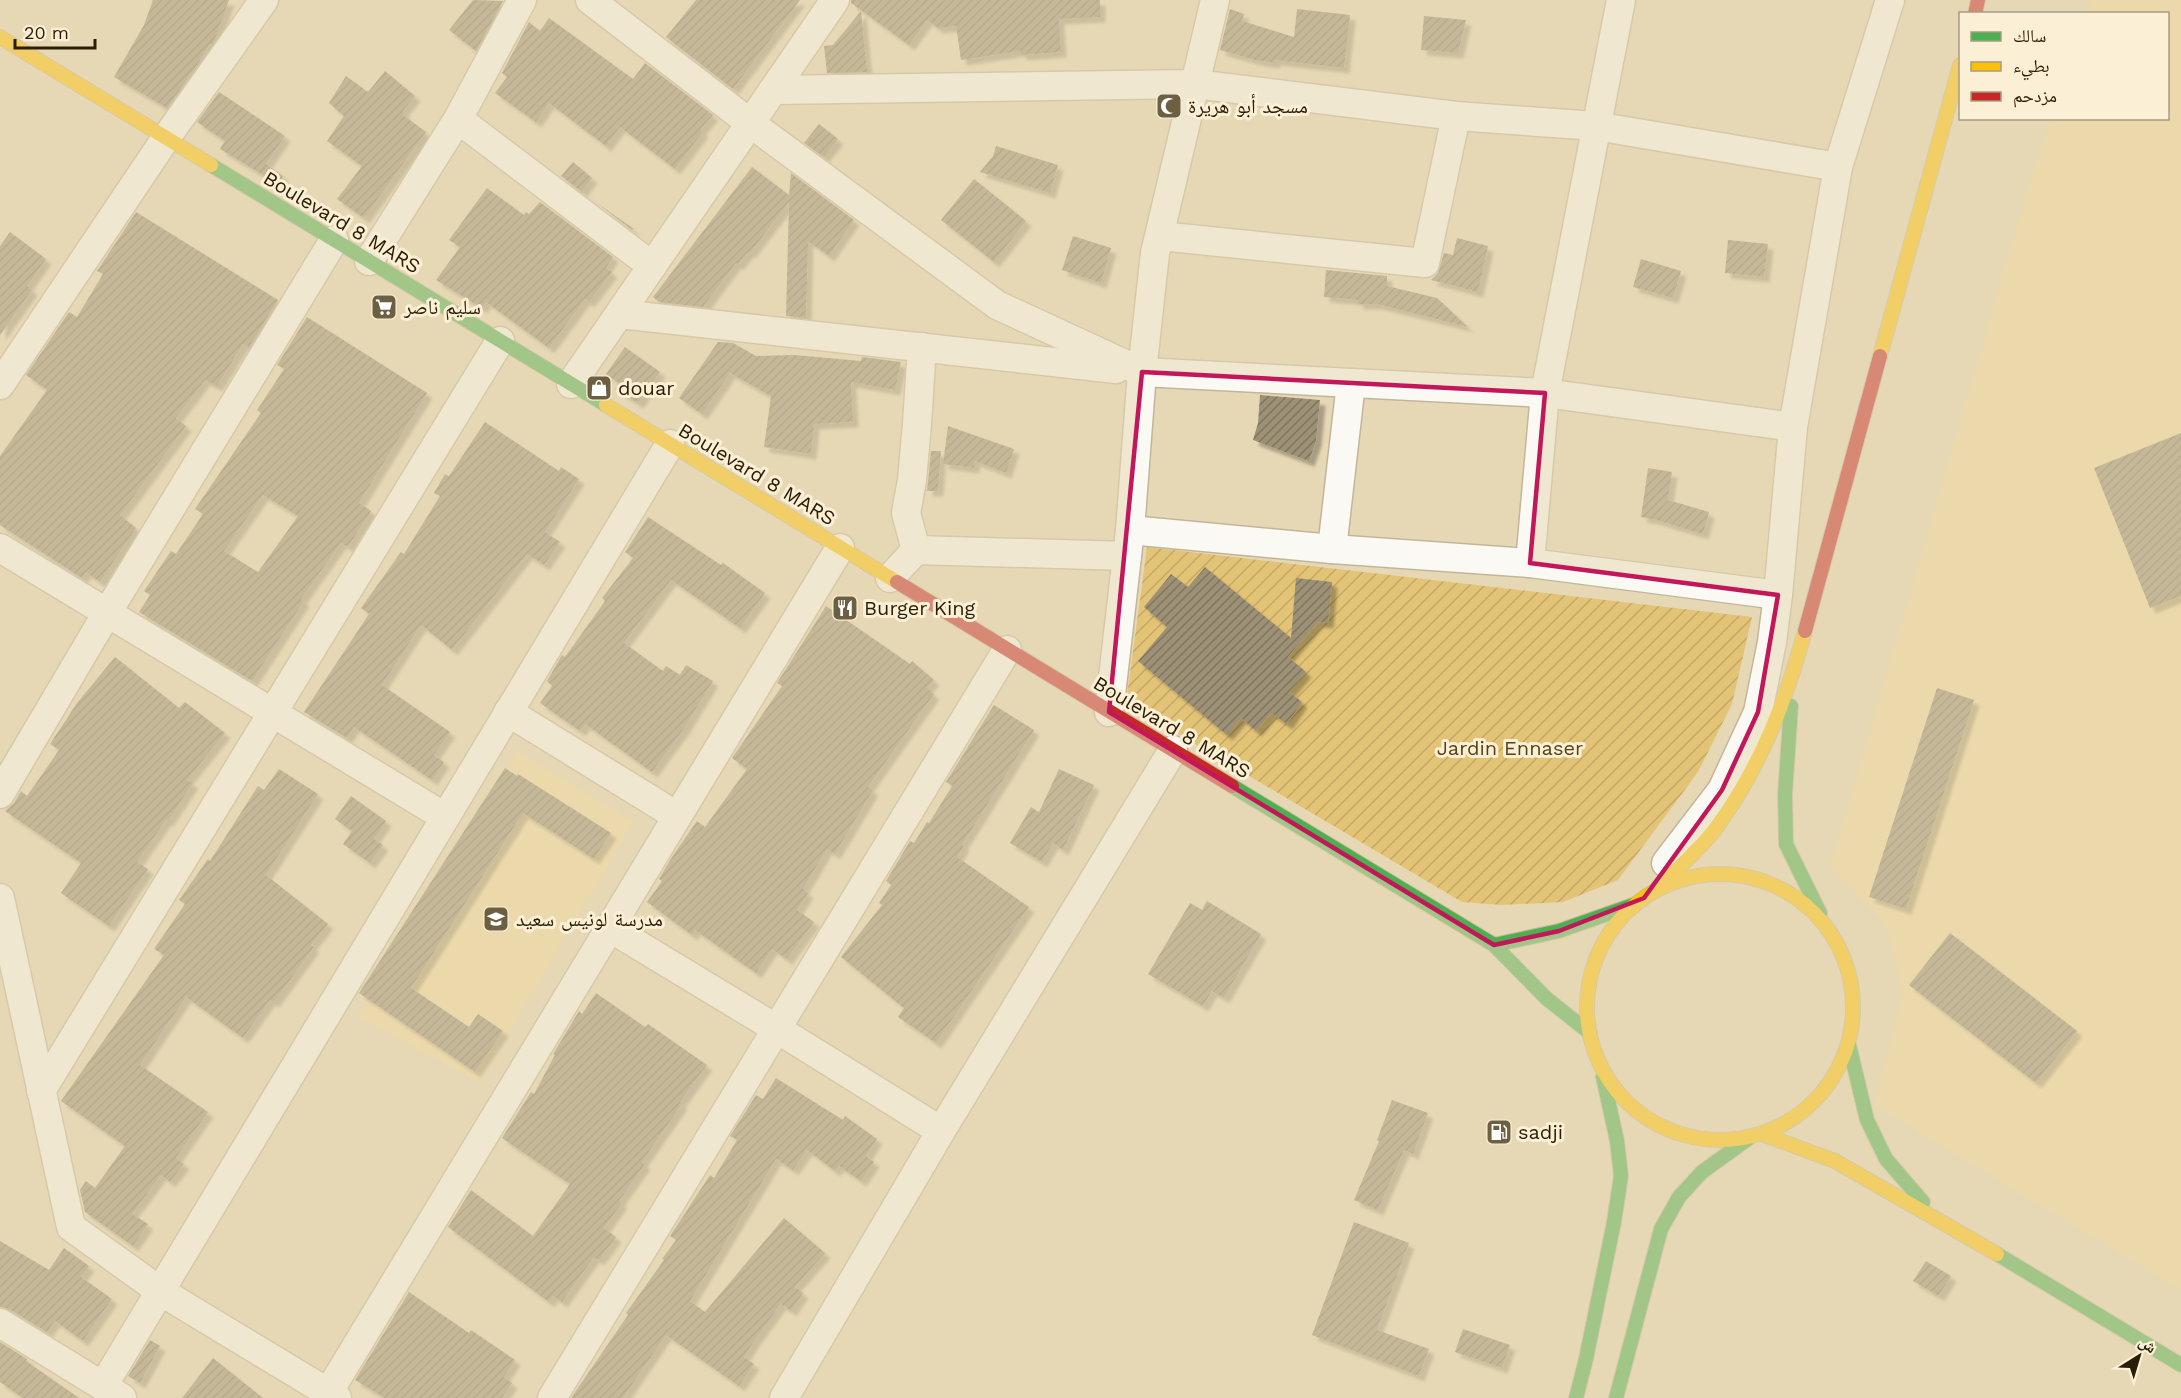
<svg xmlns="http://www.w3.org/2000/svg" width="2181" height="1398" font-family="'Work Sans','Noto Naskh Arabic',sans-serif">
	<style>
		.built { fill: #f1d9a0 }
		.garden { fill: url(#garden-furrows) }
		.building { fill: url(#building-hatch); fill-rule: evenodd; filter: url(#shadow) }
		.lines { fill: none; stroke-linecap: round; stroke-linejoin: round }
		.street-casing { stroke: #c2b69a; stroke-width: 31 }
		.fast-casing { stroke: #c2b69a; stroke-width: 16 }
		.slow-casing { stroke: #c2b69a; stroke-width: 16 }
		.jam-casing { stroke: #c2b69a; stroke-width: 16 }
		.street { stroke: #fbf9f4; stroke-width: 28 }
		.fast { stroke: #4caf50; stroke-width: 14 }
		.slow { stroke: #ffc107; stroke-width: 14 }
		.jam { stroke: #c62828; stroke-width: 14 }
		.marked { fill: none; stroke: #c2185b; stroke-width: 4.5; stroke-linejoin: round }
		.labels { text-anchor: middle; stroke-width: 6; stroke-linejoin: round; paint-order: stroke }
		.poi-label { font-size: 20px; fill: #291e04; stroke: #fbf0d6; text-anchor: start }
		.street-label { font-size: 20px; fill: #291e04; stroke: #fbf0d6 }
		.park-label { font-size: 20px; fill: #564314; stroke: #fbf0d6 }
	</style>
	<defs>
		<pattern id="garden-furrows" width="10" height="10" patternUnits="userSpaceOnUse" patternTransform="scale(1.5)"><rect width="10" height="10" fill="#e3c477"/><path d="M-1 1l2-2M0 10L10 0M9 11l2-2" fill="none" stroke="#c3a865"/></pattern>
		<pattern id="building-hatch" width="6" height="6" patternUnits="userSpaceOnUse" patternTransform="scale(1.5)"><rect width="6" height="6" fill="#9c9075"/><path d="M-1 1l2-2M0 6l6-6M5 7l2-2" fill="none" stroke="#7f755e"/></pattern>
		<filter id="shadow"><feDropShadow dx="5.5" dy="5.5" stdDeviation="1.5" flood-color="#0004"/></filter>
	</defs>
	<rect width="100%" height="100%" fill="#e7d8b5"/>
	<!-- built -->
	<g class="built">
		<polygon points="2092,0 2181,0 2181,1290 1874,1105 1903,993 1885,923 1830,867 2026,194 2051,119 2168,118 2168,14 2087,13"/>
		<polygon points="518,752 633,822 479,1082 358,1016"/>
	</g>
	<!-- garden -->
	<polygon class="garden" points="1147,547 1752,617 1732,704 1698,772 1618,880 1563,902 1502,905 1462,902 1126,703"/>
	<!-- building -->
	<g class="building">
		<polygon points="153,0 229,0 214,42 212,45 210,44 199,62 167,108 114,77 144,25"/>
		<polygon points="473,0 503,1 476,51 449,30"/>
		<polygon points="696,0 800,0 733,89 666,37"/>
		<polygon points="851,0 1100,0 1100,17 1059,19 1061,52 1021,55 1020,51 961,60 956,26 938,28 927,20 909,45 851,3"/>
		<polygon points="1230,9 1244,14 1242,21 1294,37 1297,9 1350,15 1344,68 1275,60 1275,63 1255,60 1220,50"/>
		<polygon points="861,11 867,72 827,73 824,46 833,45"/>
		<polygon points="1424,16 1466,20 1458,53 1421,50"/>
		<polygon points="549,18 633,79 645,63 713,115 700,130 703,132 675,169 620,127 606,146 549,103 536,122 495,93 507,77 502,73 529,22 540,31"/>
		<polygon points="385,71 415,96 403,111 405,113 403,115 426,132 364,218 337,199 362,166 327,141 344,116 329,103 346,76 368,92"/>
		<polygon points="219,92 285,136 266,164 283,176 278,184 220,149 225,141 197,122"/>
		<polygon points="819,124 838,139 824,157 804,143"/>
		<polygon points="996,146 1058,165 1050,193 980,172 993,156"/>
		<polygon points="573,162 592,178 581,192 634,229 632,230 561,176"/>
		<polygon points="752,167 789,195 791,173 854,220 829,256 808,241 806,318 786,316 789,202 750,253 748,252 738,265 736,263 703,307 659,302 653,297"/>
		<polygon points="974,179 1026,221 994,262 941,220"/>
		<polygon points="487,188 524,215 526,212 529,214 540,202 613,257 606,268 612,272 589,302 585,299 549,348 486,302 482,308 436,280 460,247 449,240"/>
		<polygon points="136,212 278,300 249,347 243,344 217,386 205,380 176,418 186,426 120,515 136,528 100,582 86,572 82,578 0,525 0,456 47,390 26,375 69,312 77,317 103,274 97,271"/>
		<polygon points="10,232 46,259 27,286 32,290 0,335 0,246"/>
		<polygon points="1073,236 1111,248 1101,283 1062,270"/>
		<polygon points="1457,238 1488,246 1478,292 1431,280 1438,273 1444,253 1453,255"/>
		<polygon points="1728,240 1768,244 1764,277 1725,273"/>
		<polygon points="1641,259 1681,271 1673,298 1633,287"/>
		<polygon points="1326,270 1387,276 1387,286 1437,298 1468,327 1377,304 1358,304 1358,300 1324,297"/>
		<path d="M307,317L427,393L359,503L371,511L348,547L341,543L301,599L304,601L252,681L139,612L150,595L144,591L171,551L176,554L203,514L195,509L261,413L257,410L284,369L277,365ZM263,495L298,516L258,572L224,551Z"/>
		<polygon points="718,342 733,343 756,356 794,355 861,361 862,357 901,362 895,390 851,382 853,422 814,424 811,454 764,447 771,396 730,373 702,414 679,398"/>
		<polygon points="625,347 660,372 638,403 615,389 619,383 606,374"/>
		<polygon points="1260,395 1320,400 1316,441 1309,461 1253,440 1258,423"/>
		<polygon points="485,422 559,471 561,467 579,479 545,532 560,542 544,565 527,554 452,650 421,625 382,685 450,732 434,755 444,762 432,780 354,727 347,738 304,712 369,614 361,608 401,552 404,554 440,496 434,493 445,474 449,476"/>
		<polygon points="948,426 1014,449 1006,473 975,461 974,468 943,464"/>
		<polygon points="2181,433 2181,596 2150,608 2094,468"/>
		<polygon points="931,451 941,451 938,491 927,491"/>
		<polygon points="1648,468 1672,472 1668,500 1709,512 1703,534 1653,519 1641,517"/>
		<polygon points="648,517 721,565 723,563 765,593 740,628 671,580 624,643 663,671 666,666 680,675 686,665 713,681 683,730 652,772 585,724 580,731 540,703 552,686 547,681 562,655 565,657 605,601 602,598 633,558 625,552"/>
		<polygon points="1205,567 1291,638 1296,578 1332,582 1328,623 1318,622 1288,657 1306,672 1289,692 1302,702 1287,724 1271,713 1256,731 1241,718 1227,735 1138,661 1167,627 1144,607 1171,574 1188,587"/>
		<polygon points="826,606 910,664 912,661 934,680 927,688 934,694 868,787 873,790 835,854 827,849 803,889 808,893 797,910 814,922 787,959 772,949 756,973 695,930 692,935 647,902 662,881 659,879 672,857 697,821 705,827 747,769 732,758 782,686 777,683"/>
		<polygon points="115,657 179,708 185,702 225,733 187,780 193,783 168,821 166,820 137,862 148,869 109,926 61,893 81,863 5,811 14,803 21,791 27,796 59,750 50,744 77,703"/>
		<polygon points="1937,688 1974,700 1906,909 1869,897"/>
		<polygon points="994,705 1034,730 962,845 964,846 957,857 1029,907 936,1043 898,1017 904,1008 841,957 882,905 879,903 891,885 886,881 910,841 914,843 927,822 929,823 952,786 946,782"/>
		<polygon points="505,768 517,776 518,774 611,833 594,859 523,813 411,988 469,1027 478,1014 503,1031 475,1072 359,993"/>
		<polygon points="279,769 318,794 266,875 328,924 311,945 314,947 274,1002 270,1000 243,1038 186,997 140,1065 208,1112 176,1158 184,1164 170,1182 161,1175 132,1214 148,1224 133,1246 85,1212 80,1190 86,1181 95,1188 125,1146 61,1101 164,955 154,949 185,904 179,900 208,859 210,861 258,786 264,790"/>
		<polygon points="1059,769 1094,785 1063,850 1053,843 1042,862 1010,843 1031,807 1039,812"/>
		<polygon points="351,796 386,821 374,839 383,845 370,863 343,844 352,831 335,819"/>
		<polygon points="1207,901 1261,934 1224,998 1212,991 1203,1006 1148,974 1190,903 1202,910"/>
		<polygon points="1950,933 2077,1031 2036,1083 1909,985"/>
		<polygon points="596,993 645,1027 648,1024 707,1065 680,1102 682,1104 642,1162 645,1164 619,1201 622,1203 604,1228 616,1237 599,1260 594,1257 562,1302 553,1296 549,1302 448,1227 471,1190 533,1236 570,1184 502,1138 531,1092 534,1094 555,1055 553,1054 579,1011 582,1014"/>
		<polygon points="776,1078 843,1120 845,1116 877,1139 866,1156 874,1162 861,1181 839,1166 835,1171 807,1150 793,1170 776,1159 690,1301 705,1312 784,1218 825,1253 795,1287 803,1293 791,1311 781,1304 754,1341 744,1357 754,1364 739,1386 666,1335 623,1398 571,1398 628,1315 626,1313 664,1260 662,1259 676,1240 670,1236 710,1175 714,1178 737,1140 730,1136 756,1095 763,1099"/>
		<polygon points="1392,1100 1428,1113 1413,1154 1404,1150 1378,1210 1354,1200 1379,1141 1377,1140"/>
		<polygon points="1354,1222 1409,1243 1377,1330 1429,1349 1419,1376 1312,1335"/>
		<polygon points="0,1241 49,1270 64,1248 89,1266 81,1277 112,1299 83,1341 55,1321 47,1332 9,1309 0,1307"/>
		<polygon points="1926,1261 1951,1276 1939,1296 1913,1281"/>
		<polygon points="409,1292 469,1333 471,1330 515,1360 504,1377 512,1383 502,1398 385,1398 355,1380"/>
		<polygon points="1463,1329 1510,1345 1502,1368 1455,1352"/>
		<polygon points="150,1340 160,1346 140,1383 128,1376"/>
		<polygon points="0,1342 27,1359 26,1361 79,1398 23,1398 0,1382"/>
		<polygon points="213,1358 263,1398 182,1398"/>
	</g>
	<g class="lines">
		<!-- street casing -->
		<g class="street-casing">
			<g id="street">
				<polyline points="590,0 750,123 997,305 1142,372 1545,393 1793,427"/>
				<polyline points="773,90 1195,84 1456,116 1596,126 1838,167"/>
				<polyline points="458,119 652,266"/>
				<polyline points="1160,236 1425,263 1456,116"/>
				<polyline points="369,261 458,119 522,0"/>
				<polyline points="620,314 1116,369"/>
				<polyline points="571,384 835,0"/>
				<polyline points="0,385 166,138 264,0"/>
				<polyline points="1130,530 1332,549 1530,563 1778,595"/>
				<polyline points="0,548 445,817"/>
				<polyline points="1332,549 1351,383"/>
				<polyline points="916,550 906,513 912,480 917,424 922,347"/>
				<polyline points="1530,563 1545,393 1621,0"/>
				<polyline points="890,578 916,550 1127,556"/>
				<polyline points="508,712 677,816"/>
				<polyline points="1109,712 1130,530 1142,372 1155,253 1215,0"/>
				<polyline points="0,794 107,613 334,240"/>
				<polyline points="1666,863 1722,790 1758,712 1772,642 1778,595 1793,427 1838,167 1890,0"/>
				<polyline points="0,898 71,1227 160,1291 337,1398"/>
				<polyline points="610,928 777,1029 941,1131"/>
				<polyline points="41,1091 500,341"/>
				<polyline points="0,1323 122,1398"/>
				<polyline points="103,1386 670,444"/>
				<polyline points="328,1393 840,548"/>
				<polyline points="552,1398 1007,650"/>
				<polyline points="784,1398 941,1131 1173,750"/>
			</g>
		</g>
		<!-- fast casing -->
		<g class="fast-casing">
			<g id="fast">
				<polyline points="211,165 606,405"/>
				<polyline points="1791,706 1785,794 1786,844 1820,913"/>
				<polyline points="1232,786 1494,945 1546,998 1590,1033"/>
				<polyline points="1494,945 1559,931 1636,904"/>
				<polyline points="1849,1045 1867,1120 1886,1159 1923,1202"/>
				<polyline points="1997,1254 2181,1365"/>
				<polyline points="1576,1398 1586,1359 1614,1222 1621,1176 1617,1141 1603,1077"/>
				<polyline points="1616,1398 1661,1229 1679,1197 1702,1172 1749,1138"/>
			</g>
		</g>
		<!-- slow casing -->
		<g class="slow-casing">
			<g id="slow">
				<polyline points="0,37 211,165"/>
				<polyline points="1880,356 1960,65"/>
				<polyline points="606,405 897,582"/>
				<circle cx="1720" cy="1007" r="133"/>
				<path d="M1655,891C1675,870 1699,851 1716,828C1760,768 1786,701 1805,631"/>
				<polyline points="1762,1134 1835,1161 1997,1254"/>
			</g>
		</g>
		<!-- jam casing -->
		<g class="jam-casing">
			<g id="jam">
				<polyline points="1975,14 1978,0"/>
				<polyline points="897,582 1232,786"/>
				<polyline points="1805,631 1880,356"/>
			</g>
		</g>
		<!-- street -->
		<use href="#street" class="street"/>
		<!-- fast -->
		<use href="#fast" class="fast"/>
		<!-- slow -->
		<use href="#slow" class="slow"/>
		<!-- jam -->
		<use href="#jam" class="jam"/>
	</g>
	<!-- marked area -->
	<path d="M0 0H2181V1398H0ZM1142,372L1545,393L1530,563L1778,595L1758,712L1722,790L1644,898L1559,931L1494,945L1109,712Z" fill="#e7d8b5" fill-opacity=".55" fill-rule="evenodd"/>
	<path class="marked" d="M1142,372L1545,393L1530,563L1778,595L1758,712L1722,790L1644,898L1559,931L1494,945L1109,712Z"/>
	<!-- icons -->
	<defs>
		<g id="mosque-square" transform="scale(1.35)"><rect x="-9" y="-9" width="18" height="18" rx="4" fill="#6c5f42" stroke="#fbf0d6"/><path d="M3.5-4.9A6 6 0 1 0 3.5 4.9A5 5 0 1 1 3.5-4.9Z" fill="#fff"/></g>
		<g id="supermarket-square" transform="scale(1.35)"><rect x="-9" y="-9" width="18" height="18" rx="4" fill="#6c5f42" stroke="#fbf0d6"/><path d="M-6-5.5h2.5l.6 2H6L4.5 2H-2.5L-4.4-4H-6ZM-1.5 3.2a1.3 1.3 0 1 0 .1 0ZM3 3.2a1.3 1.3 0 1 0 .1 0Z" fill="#fff"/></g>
		<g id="shop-square" transform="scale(1.35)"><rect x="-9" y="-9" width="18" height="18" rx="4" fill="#6c5f42" stroke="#fbf0d6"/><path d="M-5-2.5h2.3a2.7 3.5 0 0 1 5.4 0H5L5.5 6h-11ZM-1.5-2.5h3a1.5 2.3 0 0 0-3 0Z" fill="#fff"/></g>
		<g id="restaurant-square" transform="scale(1.35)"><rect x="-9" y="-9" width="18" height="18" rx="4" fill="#6c5f42" stroke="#fbf0d6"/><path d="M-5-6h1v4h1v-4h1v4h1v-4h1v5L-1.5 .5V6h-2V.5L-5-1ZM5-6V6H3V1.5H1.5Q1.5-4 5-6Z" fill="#fff"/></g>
		<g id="school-square" transform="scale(1.35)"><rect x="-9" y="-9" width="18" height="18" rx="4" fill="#6c5f42" stroke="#fbf0d6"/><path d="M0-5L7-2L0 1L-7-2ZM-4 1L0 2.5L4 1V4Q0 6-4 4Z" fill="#fff"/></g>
		<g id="fuel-square" transform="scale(1.35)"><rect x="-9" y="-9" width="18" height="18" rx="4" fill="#6c5f42" stroke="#fbf0d6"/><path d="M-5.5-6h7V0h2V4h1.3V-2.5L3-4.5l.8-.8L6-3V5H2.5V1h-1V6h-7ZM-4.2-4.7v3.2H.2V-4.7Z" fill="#fff"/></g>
	</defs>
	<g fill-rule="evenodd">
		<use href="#mosque-square" x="1169" y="106"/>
		<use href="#supermarket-square" x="384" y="307"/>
		<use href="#shop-square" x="599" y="388"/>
		<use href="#restaurant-square" x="845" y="608"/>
		<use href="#school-square" x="496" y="919"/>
		<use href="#fuel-square" x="1499" y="1132"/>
	</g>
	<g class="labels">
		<!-- poi labels -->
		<g class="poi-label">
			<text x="1188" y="113">مسجد أبو هريرة</text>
			<text x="404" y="314">سليم ناصر</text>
			<text x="618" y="395">douar</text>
			<text x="864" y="615">Burger King</text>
			<text x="516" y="926">مدرسة لونيس سعيد</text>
			<text x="1518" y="1139">sadji</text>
		</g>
		<!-- street labels -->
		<g class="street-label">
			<text transform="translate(342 222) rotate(31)" y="7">Boulevard 8 MARS</text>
			<text transform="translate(757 474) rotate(31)" y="7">Boulevard 8 MARS</text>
			<text transform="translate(1172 727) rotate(31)" y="7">Boulevard 8 MARS</text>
		</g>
		<!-- park labels -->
		<g class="park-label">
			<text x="1510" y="755">Jardin Ennaser</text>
		</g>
	</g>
	<!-- legend -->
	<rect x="1959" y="12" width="210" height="108" fill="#fbf0d6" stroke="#a79c82" stroke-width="1.5"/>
	<rect x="1971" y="32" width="30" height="9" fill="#4caf50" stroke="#a79c82" stroke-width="1.5"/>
	<text x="2013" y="42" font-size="18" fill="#291e04">سالك</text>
	<rect x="1971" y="62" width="30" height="9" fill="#ffc107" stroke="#a79c82" stroke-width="1.5"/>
	<text x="2013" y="72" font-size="18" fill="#291e04">بطيء</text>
	<rect x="1971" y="92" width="30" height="9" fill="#c62828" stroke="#a79c82" stroke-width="1.5"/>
	<text x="2013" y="102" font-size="18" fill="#291e04">مزدحم</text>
	<!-- north arrow -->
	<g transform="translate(2139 1356) rotate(37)" stroke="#fbf0d6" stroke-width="4.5" paint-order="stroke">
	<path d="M0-4.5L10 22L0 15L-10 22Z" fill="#291e04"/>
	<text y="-9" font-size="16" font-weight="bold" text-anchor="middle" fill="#291e04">ش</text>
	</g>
	<!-- scale -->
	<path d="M15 39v9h80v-9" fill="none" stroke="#291e04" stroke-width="3"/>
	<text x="24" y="39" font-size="18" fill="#291e04" stroke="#fbf0d6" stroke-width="4.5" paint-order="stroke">20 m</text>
</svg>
